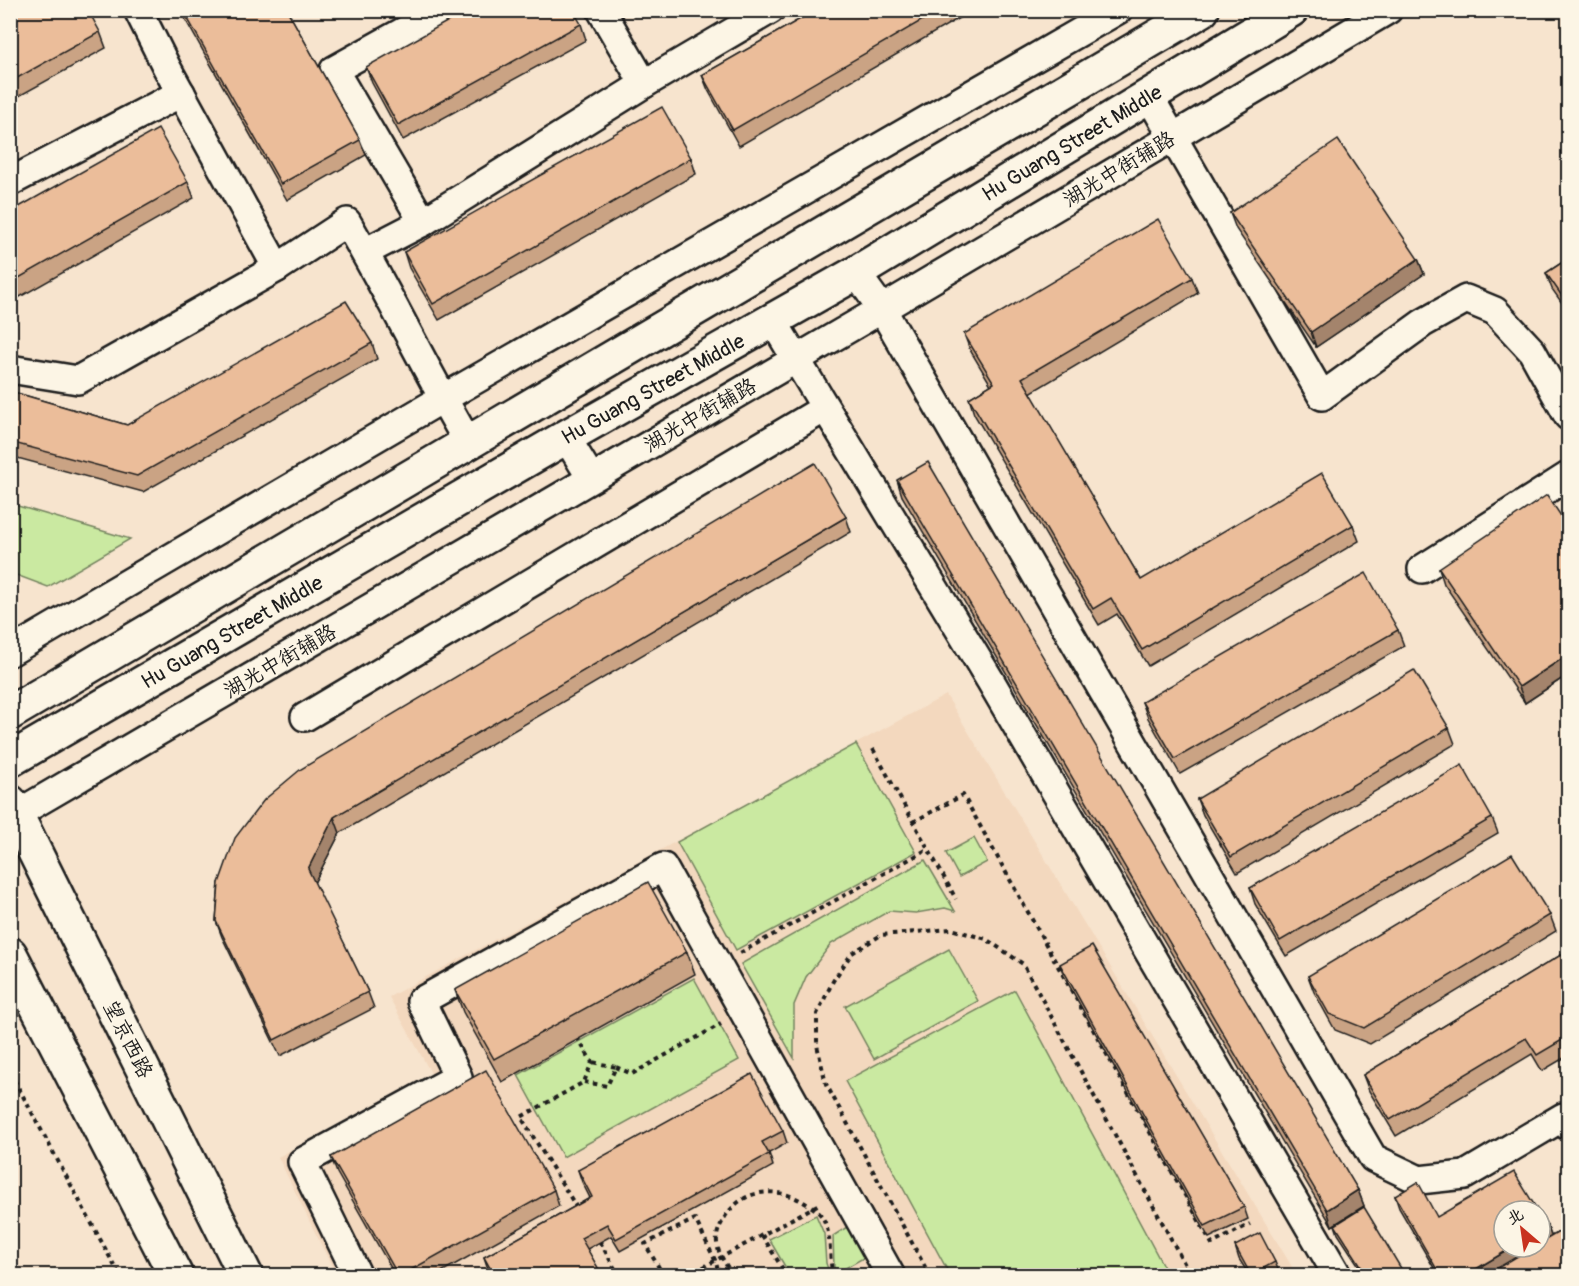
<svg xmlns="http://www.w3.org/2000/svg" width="1579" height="1286" font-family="Pangolin,'LXGW WenKai TC',sans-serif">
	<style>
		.built { fill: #f3d8be }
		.green { fill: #cae9a1; stroke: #73825e; stroke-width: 1.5 }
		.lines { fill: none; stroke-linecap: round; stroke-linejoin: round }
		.minor-casing { stroke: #1c1c1c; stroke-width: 32 }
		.major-casing { stroke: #1c1c1c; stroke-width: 38 }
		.path { stroke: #1c1c1c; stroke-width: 4; stroke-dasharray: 4.5 4.5; stroke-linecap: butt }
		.minor { stroke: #fcf5e5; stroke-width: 27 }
		.major { stroke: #fcf5e5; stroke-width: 33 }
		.wall { fill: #caa384; stroke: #1c1c1c; stroke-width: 1.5 }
		.shaded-wall { fill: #a4846c; stroke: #1c1c1c; stroke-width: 1.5 }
		.building { fill: #ebbd9a; stroke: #1c1c1c; stroke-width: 1.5 }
		.labels { text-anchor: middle; stroke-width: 4.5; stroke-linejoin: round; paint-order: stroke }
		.street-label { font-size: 21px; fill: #1c1c1c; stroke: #fcf5e5 }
	</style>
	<rect width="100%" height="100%" fill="#f7e4ce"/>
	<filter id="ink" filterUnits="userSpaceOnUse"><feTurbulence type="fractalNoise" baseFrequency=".0167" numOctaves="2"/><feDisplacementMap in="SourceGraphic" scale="12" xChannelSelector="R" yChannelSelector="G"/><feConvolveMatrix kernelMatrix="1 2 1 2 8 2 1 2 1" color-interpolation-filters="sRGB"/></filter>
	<g filter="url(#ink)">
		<!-- built -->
		<polygon class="built" points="946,695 1297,1275 336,1275 278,1157 432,1075 389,997"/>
		<!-- green -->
		<g class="green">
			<polygon points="11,504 130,539 48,587 11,573"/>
			<polygon points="856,744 916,852 736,950 677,842"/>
			<polygon points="974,838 987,862 959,877 946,853"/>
			<polygon points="925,860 955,911 945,908 916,913 889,911 831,944 806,977 794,1005 794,1058 741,964"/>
			<polygon points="949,949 978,1001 874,1059 845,1006"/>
			<polygon points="694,978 739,1060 563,1157 518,1075"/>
			<polygon points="1015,990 1168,1275 950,1275 845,1081"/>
			<polygon points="816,1215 824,1234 826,1263 830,1275 790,1275 769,1239"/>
			<polygon points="847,1227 865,1257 837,1273 834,1267 833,1236"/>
		</g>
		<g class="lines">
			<!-- minor casing -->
			<g class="minor-casing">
				<g id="minor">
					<path d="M138,10L167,68L277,268L347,222C390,295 426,371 469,444"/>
					<polyline points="601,10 644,84"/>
					<polyline points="1149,96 1322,396 1423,323 1466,299 1495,311 1532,351 1568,416"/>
					<polyline points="10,182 181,93"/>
					<polyline points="423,222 334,70 442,10"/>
					<polyline points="365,252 423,222 644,84 770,10"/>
					<polyline points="856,273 882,309 1373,1158 1419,1180 1465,1175 1563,1117 1568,1126"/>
					<polyline points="773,321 990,680 1338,1276"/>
					<polyline points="10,369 78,380 277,268"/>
					<polyline points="566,437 591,478"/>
					<polyline points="1422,569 1568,476"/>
					<polyline points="10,652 442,399 1118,10"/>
					<polyline points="305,717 825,408"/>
					<polyline points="10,818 882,309 1388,10"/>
					<polyline points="358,1276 302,1162 458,1077 421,1001 663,867 891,1276"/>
				</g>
			</g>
			<!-- major casing -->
			<g class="major-casing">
				<g id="major">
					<polyline points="10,713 1202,10"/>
					<polyline points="10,760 566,437 856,273 1291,10"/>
					<polyline points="10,802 246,1276"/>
					<polyline points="10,954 176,1276"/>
				</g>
			</g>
			<!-- path -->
			<g class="path">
				<polyline points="873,749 956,899"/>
				<polyline points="913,822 963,795 1212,1244 1250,1224"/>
				<polyline points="740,953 928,849"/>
				<polyline points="616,1067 632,1074 721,1024"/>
				<polyline points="10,1072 120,1276"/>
				<polyline points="584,1082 607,1086 616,1067 592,1062"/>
				<polyline points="577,1208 521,1117 584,1082 592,1062 578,1039"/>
				<polyline points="762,1235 787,1276"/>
				<polyline points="600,1242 619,1276"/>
				<polyline points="664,1276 645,1244 695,1219 715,1260 720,1276"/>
				<polyline points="687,1276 821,1203"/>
				<path d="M732,1276C727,1264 718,1255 717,1243C716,1232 720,1226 725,1217C743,1188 778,1186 805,1203C810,1206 816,1209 820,1214C833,1230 828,1256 833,1276"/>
				<polyline points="844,1276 856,1269"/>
				<polyline points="930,1276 826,1084 817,1045 817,1014 833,981 852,953 881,935 951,929 986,939 1023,964 1191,1276"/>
			</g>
			<!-- minor -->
			<use href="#minor" class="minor"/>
			<!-- major -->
			<use href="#major" class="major"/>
		</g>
		<!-- wall -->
		<g class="wall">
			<polygon points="10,10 100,32 106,48 10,101"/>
			<polygon points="180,10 287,10 360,140 366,155 287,200"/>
			<polygon points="630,10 643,10 633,16"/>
			<polygon points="816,10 973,10 739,146 708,90 702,75"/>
			<polygon points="581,24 586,40 403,140 372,83 366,67"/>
			<polygon points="691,158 696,174 439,320 409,268 404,252"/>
			<polygon points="188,182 194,198 11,302 10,212"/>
			<polygon points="1230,213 1418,259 1424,274 1316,347 1236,229"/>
			<polygon points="1569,258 1569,313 1552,289 1546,273"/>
			<polygon points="1192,278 1198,293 1030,393 1141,580 1353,525 1359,541 1148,666 1117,614 1099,625 974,414 969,398 991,385 970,350 964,334"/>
			<polygon points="372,343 377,359 143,492 10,456 10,391 127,425"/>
			<polygon points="897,480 1358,1190 1364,1206 1332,1226 902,496"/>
			<polygon points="846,517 851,532 340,833 314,883 368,992 374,1008 280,1056 222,937 216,921 219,883"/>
			<polygon points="1569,528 1569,674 1525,703 1444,584 1439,568"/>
			<polygon points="1398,630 1404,646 1180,774 1148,718 1142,702"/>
			<polygon points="1449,728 1455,744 1237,873 1203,815 1197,799"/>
			<polygon points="1492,818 1498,833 1286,956 1255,904 1250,888"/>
			<polygon points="1550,915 1556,931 1370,1044 1335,1030 1314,992 1308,976"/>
			<polygon points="1569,950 1569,1055 1542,1071 1532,1054 1396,1136 1369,1091 1363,1075"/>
			<polygon points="687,952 695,974 502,1082 463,1012 455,990"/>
			<polygon points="1060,964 1244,1207 1248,1219 1209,1238 1064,976"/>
			<polygon points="783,1131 787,1143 769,1153 773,1166 620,1251 611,1236 587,1249 602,1275 492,1275 488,1269 484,1257 590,1198 582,1182 578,1170"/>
			<polygon points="331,1157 554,1190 559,1206 436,1275 395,1275 337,1173"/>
			<polygon points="1395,1196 1437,1217 1547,1225 1551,1236 1569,1226 1569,1275 1438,1275 1399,1208"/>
			<polygon points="1335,1225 1405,1275 1365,1275 1338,1234"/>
			<polygon points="1235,1246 1275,1262 1280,1274 1277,1275 1249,1275 1239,1259"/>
		</g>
		<!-- shaded-wall -->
		<g class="shaded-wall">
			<polygon points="1418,259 1424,274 1316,347 1311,332"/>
			<polygon points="1569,654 1569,674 1525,703 1519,687"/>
			<polygon points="334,817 340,833 313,885 308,869"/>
			<polygon points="1358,1190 1364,1206 1332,1226 1327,1210"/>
			<polygon points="1547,1225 1552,1238 1540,1245 1540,1230"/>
			<polygon points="1513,1247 1537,1247 1490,1275 1466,1275"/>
		</g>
		<!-- building -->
		<g class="building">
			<polygon points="10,10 88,10 100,32 10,82"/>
			<polygon points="183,10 287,10 360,140 281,184"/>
			<polygon points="468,10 573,10 581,24 398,125 366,67"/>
			<polygon points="816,10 940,10 733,130 702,75"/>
			<polygon points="662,107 691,158 433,304 404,252"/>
			<polygon points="158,129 188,182 10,283 10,212"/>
			<polygon points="1338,140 1418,259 1311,332 1230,213"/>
			<polygon points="1158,219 1192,278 1022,378 1141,580 1322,473 1353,525 1142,650 1111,598 1093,609 969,398 994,383 964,334"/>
			<polygon points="1569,258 1569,306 1546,273"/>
			<polygon points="346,301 372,343 137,476 10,442 10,391 127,425"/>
			<polygon points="928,462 1358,1190 1327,1210 897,480"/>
			<polygon points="815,463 846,517 334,817 308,869 368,992 274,1040 216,921 219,883 235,838 264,800 301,769"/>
			<polygon points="1547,495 1569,528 1569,654 1519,687 1439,568"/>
			<polygon points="1366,573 1398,630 1175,759 1142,702"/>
			<polygon points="1414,670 1449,728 1231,857 1197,799"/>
			<polygon points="1462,765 1492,818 1280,941 1250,888"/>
			<polygon points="1512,854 1550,915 1364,1028 1329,1014 1308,976"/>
			<polygon points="648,882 687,952 494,1059 455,990"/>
			<polygon points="1092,946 1244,1207 1205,1226 1060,964"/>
			<polygon points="1569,950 1569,1036 1537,1055 1526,1038 1390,1120 1363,1075"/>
			<polygon points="486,1070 554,1190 402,1275 398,1275 331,1157"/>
			<polygon points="752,1074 783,1131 762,1142 769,1154 616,1239 607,1224 581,1238 602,1275 494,1275 484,1257 592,1197 578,1170"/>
			<polygon points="1514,1172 1538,1211 1504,1211 1504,1247 1513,1247 1466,1275 1455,1275 1439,1273 1395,1196 1418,1182 1437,1217"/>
			<polygon points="1364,1207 1405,1275 1367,1275 1335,1225"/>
			<polygon points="1540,1214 1547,1225 1540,1230"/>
			<polygon points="1569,1226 1569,1265 1552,1275 1486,1275 1533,1247 1540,1247 1540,1243"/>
			<polygon points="1260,1233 1275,1262 1251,1275 1235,1246"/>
		</g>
	</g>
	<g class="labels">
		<!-- street labels -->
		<g class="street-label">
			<text transform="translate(1072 143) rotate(-31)" y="7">Hu Guang Street Middle</text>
			<text transform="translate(1119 169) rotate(-31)" y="7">湖光中街辅路</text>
			<text transform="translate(653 389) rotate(-29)" y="7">Hu Guang Street Middle</text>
			<text transform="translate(700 415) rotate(-30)" y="7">湖光中街辅路</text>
			<text transform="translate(232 632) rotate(-30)" y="7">Hu Guang Street Middle</text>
			<text transform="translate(280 661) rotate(-30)" y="7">湖光中街辅路</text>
			<text transform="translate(128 1039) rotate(63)" y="7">望京西路</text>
		</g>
	</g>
	<!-- margin -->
	<rect width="1579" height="1286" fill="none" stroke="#fcf5e5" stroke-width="36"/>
	<rect x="18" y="18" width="1543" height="1250" fill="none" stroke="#1c1c1c" stroke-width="2" filter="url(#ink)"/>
	<!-- north arrow -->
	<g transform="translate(1522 1229) rotate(331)"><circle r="28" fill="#fcf5e5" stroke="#a29e95" stroke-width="1.5"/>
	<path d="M0-4.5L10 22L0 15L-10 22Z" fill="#c8321e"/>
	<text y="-9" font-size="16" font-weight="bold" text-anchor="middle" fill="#1c1c1c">北</text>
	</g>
</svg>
